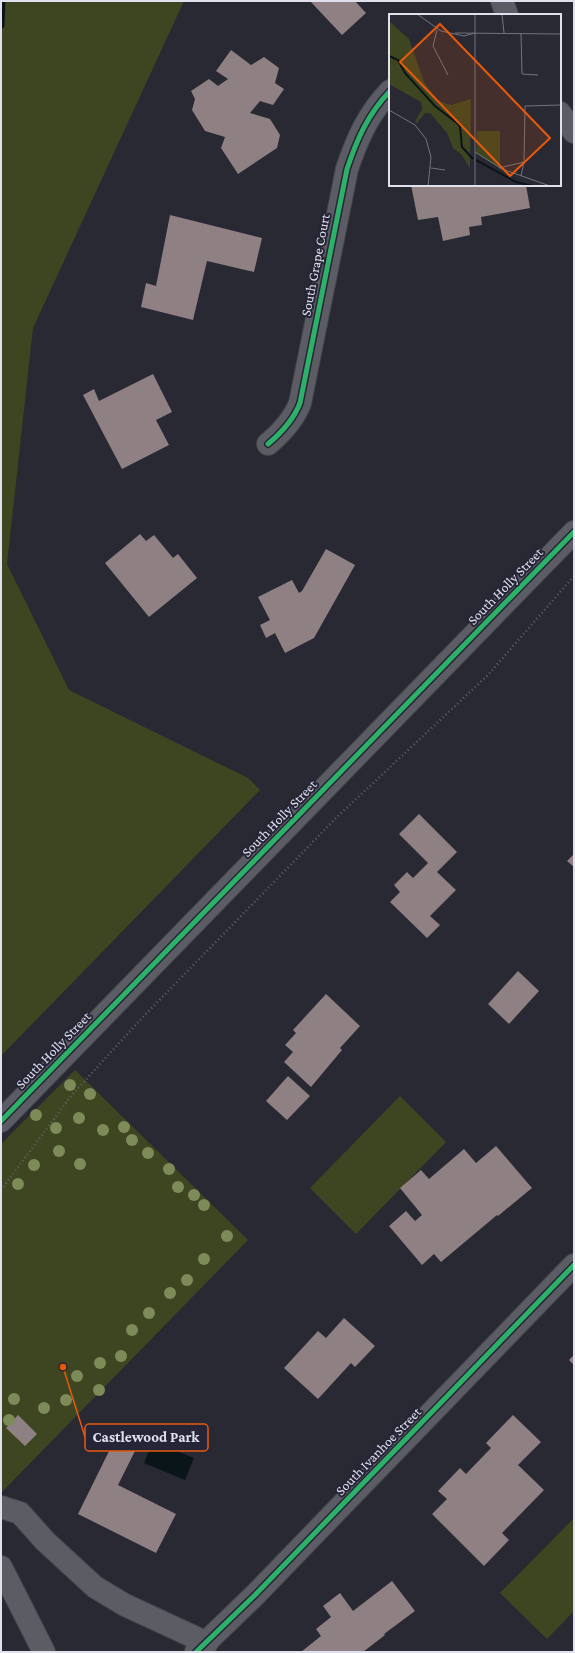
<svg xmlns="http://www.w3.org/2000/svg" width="575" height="1653" font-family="'Crimson Pro',serif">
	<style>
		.green { fill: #3d4620 }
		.water { fill: #0a151a }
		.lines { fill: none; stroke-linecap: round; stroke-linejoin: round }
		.stream { stroke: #0a151a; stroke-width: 7 }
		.building { fill: #8e8083 }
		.minor-casing { stroke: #44444c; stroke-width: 24 }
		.path { stroke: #606069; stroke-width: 2.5; stroke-dasharray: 1 3; stroke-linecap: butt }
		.minor { stroke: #5c5d64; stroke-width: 22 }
		.cycleway-casing { stroke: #252537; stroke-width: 8 }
		.cycleway { stroke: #2db169; stroke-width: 5 }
		.tree { fill: #7d8b58 }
		.labels { text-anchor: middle; stroke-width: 4; stroke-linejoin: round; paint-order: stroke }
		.street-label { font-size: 14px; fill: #e0e1ed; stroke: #252537 }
		.inset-river { fill: none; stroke: #0a151a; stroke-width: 2 }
		.inset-road { fill: none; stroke: #72737d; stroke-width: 1 }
		.view { fill: #e8590c; fill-opacity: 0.15; stroke: #e8590c; stroke-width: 2 }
		.inset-edge { fill: none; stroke: #e0e1ed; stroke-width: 2 }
		.leader { fill: none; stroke: #e8590c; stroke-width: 1.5 }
		.callout-dot { fill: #e8590c; stroke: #252537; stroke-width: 1.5 }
		.callout { fill: #252537; stroke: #e8590c; stroke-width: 1.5 }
		.callout-label { font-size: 15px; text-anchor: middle; font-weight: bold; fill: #e0e1ed }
	</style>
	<rect width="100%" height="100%" fill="#292933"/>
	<!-- green -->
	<g class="green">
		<polygon points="1,1 184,1 33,328 7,564 69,690 248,778 260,790 1,1056"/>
		<polygon points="75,1070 248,1240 1,1493 1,1144"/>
		<polygon points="400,1096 446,1142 356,1234 310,1188"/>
		<polygon points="574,1518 574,1611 547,1639 500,1593"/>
	</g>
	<!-- water -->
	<polygon class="water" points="153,1441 194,1458 185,1480 144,1463"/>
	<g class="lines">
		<!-- stream -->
		<polyline class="stream" points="1,25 2,1"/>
	</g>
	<!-- building -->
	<g class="building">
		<polygon points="310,1 355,1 366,13 342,35"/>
		<polygon points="231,50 251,65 264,57 279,68 275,83 284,89 273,105 260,101 250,113 270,119 280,135 277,148 238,174 221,148 225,137 205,131 192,110 195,99 191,91 209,79 218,86 228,79 216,71"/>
		<polygon points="411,185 526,185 530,208 481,217 482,225 469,227 470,235 443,241 438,217 418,220"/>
		<polygon points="170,215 262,238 254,272 207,261 193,320 141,307 146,283 156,286"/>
		<polygon points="153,374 172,412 156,420 169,445 122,469 83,395 94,389 99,401"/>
		<polygon points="140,534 146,541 154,535 173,558 178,554 197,578 149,617 105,563"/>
		<polygon points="326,549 355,565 314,638 285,653 275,633 266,638 260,625 270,620 258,597 292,580 299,593 302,591"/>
		<polygon points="419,814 457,852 437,872 456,890 430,916 440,925 427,938 390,902 400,892 394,885 407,872 413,878 428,863 399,834"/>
		<polygon points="574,854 574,867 567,861"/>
		<polygon points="518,971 539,991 509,1024 488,1004"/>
		<polygon points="326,994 360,1026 340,1048 342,1050 311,1087 284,1062 293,1052 285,1045 296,1033 293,1030"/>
		<polygon points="288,1076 310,1096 287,1120 266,1101"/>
		<polygon points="496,1146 532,1188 498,1216 497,1215 441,1262 434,1254 422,1265 389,1226 406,1211 415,1221 422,1215 400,1188 421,1170 429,1179 464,1149 476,1163"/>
		<polygon points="344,1318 375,1346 355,1367 351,1363 318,1399 284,1368 318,1331 326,1338"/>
		<polygon points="574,1355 574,1365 569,1360"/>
		<polygon points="18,1415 37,1434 25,1446 6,1428"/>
		<polygon points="513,1415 541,1442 518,1465 544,1490 502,1533 509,1540 484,1566 432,1514 447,1499 438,1491 460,1468 466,1474 491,1448 486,1443"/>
		<polygon points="115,1439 136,1449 118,1485 176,1514 156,1553 78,1514"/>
		<polygon points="392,1581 415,1611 384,1634 385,1635 363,1652 301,1652 321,1636 316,1629 331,1617 323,1606 340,1593 353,1611"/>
	</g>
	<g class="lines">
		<!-- minor casing -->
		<g class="minor-casing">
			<g id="minor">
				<polyline points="502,1 507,15"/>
				<polyline points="560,113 574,132"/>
				<path d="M268,444C281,433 294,419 300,403L347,169C357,139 368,114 390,91"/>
				<polyline points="1,1121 574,532"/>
				<polyline points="1,1507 20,1513 45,1541 95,1587 125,1605 207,1643"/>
				<polyline points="1,1567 44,1652"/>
				<polyline points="196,1652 255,1595 574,1265"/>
			</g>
		</g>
		<!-- path -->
		<polyline class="path" points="1,1190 71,1096 142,1018 337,817 488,675 574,576"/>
		<!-- minor -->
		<use href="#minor" class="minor"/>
		<!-- cycleway casing -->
		<g class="cycleway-casing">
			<g id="cycleway">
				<path d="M268,444C281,433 294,419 300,403L347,169C357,139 368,114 390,91"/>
				<polyline points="1,1121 574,532"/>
				<polyline points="196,1652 255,1595 574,1265"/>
			</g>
		</g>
		<!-- cycleway -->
		<use href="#cycleway" class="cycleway"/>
	</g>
	<!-- trees -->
	<g class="tree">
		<circle cx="70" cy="1085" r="6"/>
		<circle cx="90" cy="1094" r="6"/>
		<circle cx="36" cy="1115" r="6"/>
		<circle cx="79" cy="1118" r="6"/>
		<circle cx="124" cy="1127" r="6"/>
		<circle cx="56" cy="1128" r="6"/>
		<circle cx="103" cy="1130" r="6"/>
		<circle cx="132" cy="1140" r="6"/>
		<circle cx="59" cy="1151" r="6"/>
		<circle cx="148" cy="1153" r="6"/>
		<circle cx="80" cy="1164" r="6"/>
		<circle cx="34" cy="1165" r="6"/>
		<circle cx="169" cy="1169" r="6"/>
		<circle cx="18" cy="1184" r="6"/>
		<circle cx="178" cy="1187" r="6"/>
		<circle cx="194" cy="1195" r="6"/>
		<circle cx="204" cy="1205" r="6"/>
		<circle cx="227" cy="1236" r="6"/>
		<circle cx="204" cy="1259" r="6"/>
		<circle cx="187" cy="1280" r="6"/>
		<circle cx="170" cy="1293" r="6"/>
		<circle cx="149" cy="1313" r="6"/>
		<circle cx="132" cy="1330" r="6"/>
		<circle cx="121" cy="1356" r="6"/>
		<circle cx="100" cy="1363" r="6"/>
		<circle cx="77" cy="1376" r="6"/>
		<circle cx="99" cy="1390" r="6"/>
		<circle cx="14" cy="1399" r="6"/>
		<circle cx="66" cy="1400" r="6"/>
		<circle cx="44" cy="1408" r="6"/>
		<circle cx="9" cy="1420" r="6"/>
	</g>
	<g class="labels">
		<!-- street labels -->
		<g class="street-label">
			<text transform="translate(315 265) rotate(-79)" y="5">South Grape Court</text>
			<text transform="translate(505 586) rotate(-46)" y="5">South Holly Street</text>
			<text transform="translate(279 818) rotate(-46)" y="5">South Holly Street</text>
			<text transform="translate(53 1050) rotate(-46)" y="5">South Holly Street</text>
			<text transform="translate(378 1451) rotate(-46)" y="5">South Ivanhoe Street</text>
		</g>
	</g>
	<!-- overview -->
	<g transform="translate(389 14)">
		<rect width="172" height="172" fill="#292933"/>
		<path d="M0,7L20,25L35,68L49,87L62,91L82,85L81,154L72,140L64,134L58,119L41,99H36L28,109L26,108L33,95L32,88L0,70ZM88,117H111V154L87,139Z" fill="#3d4620"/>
		<path class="inset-river" d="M0,42L9,46L16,59L46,92L68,109L71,113L73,133L84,145M87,146L127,168L144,172"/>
		<path class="inset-road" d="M28,0L52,17L75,22L86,19M113,0L115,19M48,16L44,32L59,61M66,19L172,20M132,19L133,60L149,61M0,96L26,111L37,125L42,143L39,172M86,138L113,155L161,172M42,154L56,156M110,154L135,148M132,162L135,148L136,92L172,91M86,172V0"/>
		<path class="view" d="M51,10L161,124L121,162L11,48Z"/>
		<rect width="172" height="172" class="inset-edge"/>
	</g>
	<!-- callouts -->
	<path class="leader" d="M63 1367L85 1437"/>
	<circle class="callout-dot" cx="63" cy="1367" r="4"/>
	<rect class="callout" x="85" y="1424" width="123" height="27" rx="4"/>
	<g class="callout-label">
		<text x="146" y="1442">Castlewood Park</text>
	</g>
	<!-- border -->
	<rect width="575" height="1653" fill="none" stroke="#e0e1ed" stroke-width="4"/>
</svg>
